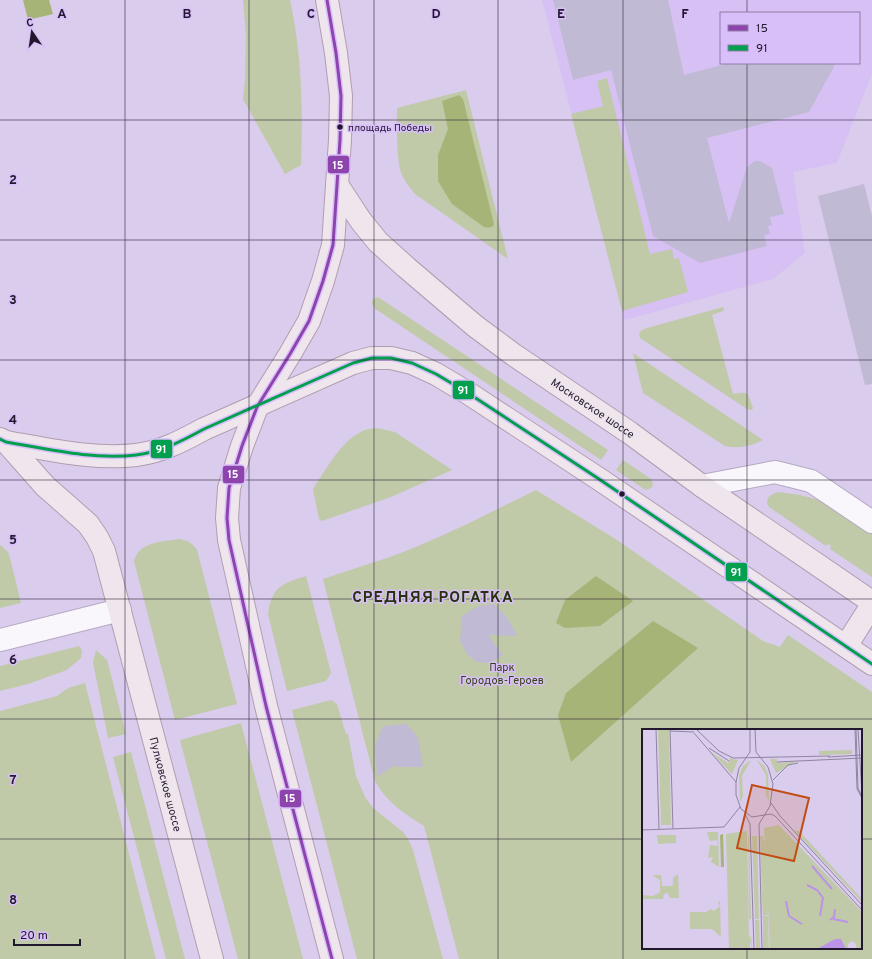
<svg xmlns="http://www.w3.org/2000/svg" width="872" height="959" font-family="Overpass,sans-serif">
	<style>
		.built { fill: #d7c0f4; fill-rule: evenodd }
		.green { fill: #c0caa8; fill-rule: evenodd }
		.forest { fill: #a7b478 }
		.building { fill: #c0bad4 }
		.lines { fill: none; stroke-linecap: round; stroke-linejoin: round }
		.street-casing { stroke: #b5a9c3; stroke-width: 24 }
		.primary-casing { stroke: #b19db1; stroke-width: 24 }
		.street { stroke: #f9f7fc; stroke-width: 22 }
		.primary { stroke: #efe6ed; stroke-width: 22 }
		.bus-1-casing { stroke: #d9bffa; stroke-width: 6 }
		.bus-2-casing { stroke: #d9bffa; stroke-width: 6 }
		.bus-1 { stroke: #8e44ad; stroke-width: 3 }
		.bus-2 { stroke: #029f4f; stroke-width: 3 }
		.grid { fill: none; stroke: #22182e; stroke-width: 1; stroke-opacity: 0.55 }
		.bus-dot { fill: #22182e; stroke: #d9bffa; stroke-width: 1.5 }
		.labels { text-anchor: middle; stroke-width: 3; stroke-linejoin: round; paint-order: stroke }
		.bus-label { font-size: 10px; fill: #22182e; stroke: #d9bffa; text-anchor: start }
		.street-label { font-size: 11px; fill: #22182e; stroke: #d9bffa }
		.park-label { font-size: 11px; fill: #334210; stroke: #d9bffa }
		.district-label { font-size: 15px; font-weight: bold; letter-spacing: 1px; fill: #26320c; stroke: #d9bffa }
		.inset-river { fill: none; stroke: #bb93e7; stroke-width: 2 }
		.inset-road { fill: none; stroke: #9084a1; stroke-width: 1 }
		.view { fill: #c04c13; fill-opacity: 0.15; stroke: #c04c13; stroke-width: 2 }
		.inset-edge { fill: none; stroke: #22182e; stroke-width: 2 }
		.grid-label { font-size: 13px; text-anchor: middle; font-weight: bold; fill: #22182e; stroke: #d9bffa; stroke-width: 3; stroke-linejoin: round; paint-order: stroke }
		.line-badge { stroke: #d9bffa; stroke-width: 1.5 }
		.badge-label { font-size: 11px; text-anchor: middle; font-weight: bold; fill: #fff }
	</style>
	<rect width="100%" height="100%" fill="#dacced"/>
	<!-- built -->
	<path class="built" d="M542,0H872V74L837,163L793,172L805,253L773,279L625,320ZM721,13H859V63H721Z"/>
	<!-- green -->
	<g class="green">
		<path d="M243,0H290C302,54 303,110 301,165L285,174L243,99L245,79L246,36Z"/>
		<polygon points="607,78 650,254 672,249 674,259 679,258 688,292 622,311 571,114 603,106 597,81"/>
		<path d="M466,90L508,259L415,194C410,188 405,182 402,175C396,161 397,126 397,108Z"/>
		<path d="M378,297L608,450L601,460L374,308C372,304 371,302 373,299Z"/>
		<path d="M723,307L724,310L723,311L712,315L733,394C750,391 747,392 753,408L752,410L747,409L640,338L639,333L642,330L647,328Z"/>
		<path d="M633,353L763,440C751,446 738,449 725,446L643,393Z"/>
		<path d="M377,428L395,432L452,470L391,497L322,521L319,519L313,489C325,471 340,443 359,433C364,429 370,429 377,428Z"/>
		<polygon points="623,460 651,479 653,484 652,487 647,490 644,489 616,470"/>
		<path d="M536,490L617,540L763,641L780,647L788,635L872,692V959H459L424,826C404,813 387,803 375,781L323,579C344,572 365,565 387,558C438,540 487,514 536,490ZM643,730H861V948H643Z"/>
		<path d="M778,492L800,495L823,501L872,530V577L830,549L831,546L828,544L826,546L769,507C764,499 770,494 778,492Z"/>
		<path d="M179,539C188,540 192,543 197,550L237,704L175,720L134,561C140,541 161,542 179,539Z"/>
		<polygon points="0,545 8,552 10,558 21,603 0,608"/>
		<path d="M306,576L331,673L326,681L287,691L268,614C271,587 283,583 306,576Z"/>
		<polygon points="79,646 82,650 81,658 67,670 28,684 0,691 0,666"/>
		<polygon points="96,650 107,660 109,667 126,734 108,738 93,662"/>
		<polygon points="85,683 156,959 0,959 0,711 57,696 68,688"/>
		<polygon points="331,700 337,704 346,734 348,734 356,776 365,797 373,808 403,832 408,839 413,850 443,959 357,959 292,710"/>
		<polygon points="241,723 303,959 238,959 180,740"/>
		<polygon points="131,752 185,959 166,959 113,757"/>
	</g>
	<!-- forest -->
	<g class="forest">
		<polygon points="23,0 49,0 53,14 28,20"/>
		<path d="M459,95L463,99L494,224C493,228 488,228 484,227L452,204L438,181V155L448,129L442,101Z"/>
		<polygon points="596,576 633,601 600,626 565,628 556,623 565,600"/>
		<polygon points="653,621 698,648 571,762 558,715 566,693"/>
	</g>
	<!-- building -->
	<g class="building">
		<polygon points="553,0 668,0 684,75 729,63 836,63 809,112 707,138 729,223 747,167 755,161 760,161 772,168 784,214 770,217 772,225 768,226 770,234 764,235 767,246 700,263 653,236 611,70 573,80"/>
		<polygon points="864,184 872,216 872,384 865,385 818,196"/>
		<polygon points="494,604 507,617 517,636 488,635 503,655 490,663 476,662 467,654 460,641 462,616 476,607"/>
		<polygon points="407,724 418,738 423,767 395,767 395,765 377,777 375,746 383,726"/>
	</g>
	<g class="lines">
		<!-- street casing -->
		<g class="street-casing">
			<g id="street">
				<polyline points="702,486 775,472 811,481 872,522"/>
				<polyline points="0,640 120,610"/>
			</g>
		</g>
		<!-- primary casing -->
		<g class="primary-casing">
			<g id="primary">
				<polyline points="327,0 336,53 341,96 340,140 333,245 323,281 309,321 290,354 257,407 242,446 229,488 227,518 229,540 266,706 332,959"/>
				<path id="s1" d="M338,186L361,221L378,242L407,268L475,326L514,355L630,433L702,486L872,602"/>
				<path d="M0,439L6,442C48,449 93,460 136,455C161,452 182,441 204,429L353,363L372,358H391L412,363L436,374L468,393L599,479L872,664"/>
				<path id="s2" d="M6,442L45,486L88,524L97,537L104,551L212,959"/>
				<polyline points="846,646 872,605"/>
			</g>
		</g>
		<!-- street -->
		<use href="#street" class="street"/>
		<!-- primary -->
		<use href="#primary" class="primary"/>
		<!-- bus-1 casing -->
		<g class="bus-1-casing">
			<polyline id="bus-1" points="327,0 336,53 341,96 340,140 333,245 323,281 309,321 290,354 257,407 242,446 229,488 227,518 229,540 266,706 332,959"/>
		</g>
		<!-- bus-2 casing -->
		<g class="bus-2-casing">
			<path id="bus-2" d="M0,439L6,442C48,449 93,460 136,455C161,452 182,441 204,429L353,363L372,358H391L412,363L436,374L468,393L599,479L872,664"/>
		</g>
		<!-- bus-1 -->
		<use href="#bus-1" class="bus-1"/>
		<!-- bus-2 -->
		<use href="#bus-2" class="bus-2"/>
	</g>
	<!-- grid -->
	<path class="grid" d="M125,0V959M249,0V959M374,0V959M498,0V959M623,0V959M747,0V13M747,63V730M0,120H872M0,240H872M0,360H872M0,480H872M0,599H872M0,719H872M0,839H643M861,839H872M747,948V959"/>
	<!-- markers -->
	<g class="bus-dot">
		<circle cx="340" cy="127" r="3.5"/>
		<circle cx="622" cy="494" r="3.5"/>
	</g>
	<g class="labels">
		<!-- bus labels -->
		<g class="bus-label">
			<text x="348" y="131">площадь Победы</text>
		</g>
		<!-- street labels -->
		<g class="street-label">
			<text dy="4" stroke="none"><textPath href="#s1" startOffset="341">Московское шоссе</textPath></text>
			<text dy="4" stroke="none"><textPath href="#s2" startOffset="389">Пулковское шоссе</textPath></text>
		</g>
		<!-- park labels -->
		<g class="park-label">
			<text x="502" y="671">Парк<tspan x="502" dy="13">Городов-Героев</tspan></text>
		</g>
		<!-- district labels -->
		<g class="district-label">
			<text x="433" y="602">СРЕДНЯЯ РОГАТКА</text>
		</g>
	</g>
	<!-- overview -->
	<g transform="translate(642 729)">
		<rect width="220" height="220" fill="#dacced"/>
		<path d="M16,0H27L29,96H19ZM210,21V25L177,26V22ZM69,23L86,34L88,29L96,31L90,45ZM114,30L122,37L126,45L127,72L124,66V46ZM128,30H135V34L153,33L134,44ZM109,31L100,47L101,67L98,73L97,47L101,37ZM137,96L220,183V220H214V215L210,212L206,215V220H128L122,99ZM152,101L157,102L220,170V173ZM105,102L107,210L109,206L110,220L108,211V220H87L84,105ZM65,103H76L77,138L69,133L71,128L66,129L68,116L76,117L75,111L68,112ZM15,106H34V114L16,115ZM106,107H107L109,190H107ZM110,107H115L117,190H113ZM118,107H121L124,118L126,186H121L120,171ZM36,145L37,169H28L26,164L22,165L21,170H0V163L1,166L11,167L18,163V151L10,146H19L20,157H28L31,156V149ZM78,172L79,208L70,200H48V183H64L69,180L72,182L78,177L76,174ZM121,186L126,187L127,220H121ZM113,191H117L118,220H114Z" fill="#c0caa8"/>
		<path d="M81,105L82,138H79L78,106Z" fill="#a7b478"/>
		<path d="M193,210H199L204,220H175Z" fill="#bb93e7"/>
		<path class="inset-river" d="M170,137L190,160M165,156L175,161L181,169L178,187M144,172L147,187L160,195M191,190L206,193M188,191L192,188L193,180"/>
		<path class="inset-road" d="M14,0L17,100M28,0L31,100M54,0L77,22L91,29L188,27M108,0V23L97,39L94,53V66L99,80L110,88L129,85L133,87L220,181M113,0L114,23L126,38L131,55L128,77L117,95L120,220M213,0L215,60L220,69M214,0L216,59L220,68M216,0L220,65M28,2L52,3M52,4L94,53M67,19L87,32M186,28L220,26M135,33L220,29M131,51L146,36L156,34M129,74L138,87L220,176M103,85L108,95L112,220M0,101L82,98L98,78"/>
		<path class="view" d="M110,56L167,69L152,132L95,119Z"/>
		<rect width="220" height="220" class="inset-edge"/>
	</g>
	<g class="grid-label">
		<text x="62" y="18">A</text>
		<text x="187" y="18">B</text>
		<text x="311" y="18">C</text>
		<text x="436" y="18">D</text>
		<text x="561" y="18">E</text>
		<text x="685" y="18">F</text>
		<text x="13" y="184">2</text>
		<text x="13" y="304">3</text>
		<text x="13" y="424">4</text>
		<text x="13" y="544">5</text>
		<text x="13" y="664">6</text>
		<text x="13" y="784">7</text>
		<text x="13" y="904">8</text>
	</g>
	<g class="line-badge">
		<rect x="327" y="155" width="23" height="19" rx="4" fill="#8e44ad"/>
		<rect x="452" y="380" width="23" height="20" rx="4" fill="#029f4f"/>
		<rect x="150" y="439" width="23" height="20" rx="4" fill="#029f4f"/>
		<rect x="222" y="465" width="23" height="19" rx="4" fill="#8e44ad"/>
		<rect x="725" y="562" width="23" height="20" rx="4" fill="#029f4f"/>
		<rect x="279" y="789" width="23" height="19" rx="4" fill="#8e44ad"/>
	</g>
	<g class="badge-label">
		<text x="338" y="169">15</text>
		<text x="463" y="394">91</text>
		<text x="161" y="453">91</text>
		<text x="233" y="478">15</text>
		<text x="736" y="576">91</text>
		<text x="290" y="802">15</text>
	</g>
	<!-- legend -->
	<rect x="720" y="12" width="140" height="52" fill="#d9bffa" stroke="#907ca8"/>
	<rect x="728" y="25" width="20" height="6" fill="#8e44ad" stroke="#907ca8"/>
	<text x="756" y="32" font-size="12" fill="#22182e">15</text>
	<rect x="728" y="45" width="20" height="6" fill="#029f4f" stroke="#907ca8"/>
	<text x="756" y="52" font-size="12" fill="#22182e">91</text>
	<!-- north arrow -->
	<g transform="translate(32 32) rotate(347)" stroke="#d9bffa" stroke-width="3" paint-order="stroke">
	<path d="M0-3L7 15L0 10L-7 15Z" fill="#22182e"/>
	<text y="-6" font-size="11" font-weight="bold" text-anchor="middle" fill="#22182e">С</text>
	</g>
	<!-- scale -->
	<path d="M14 939v6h66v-6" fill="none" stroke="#22182e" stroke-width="2"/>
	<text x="20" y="939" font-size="12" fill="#22182e" stroke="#d9bffa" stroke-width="3" paint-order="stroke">20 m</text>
</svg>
